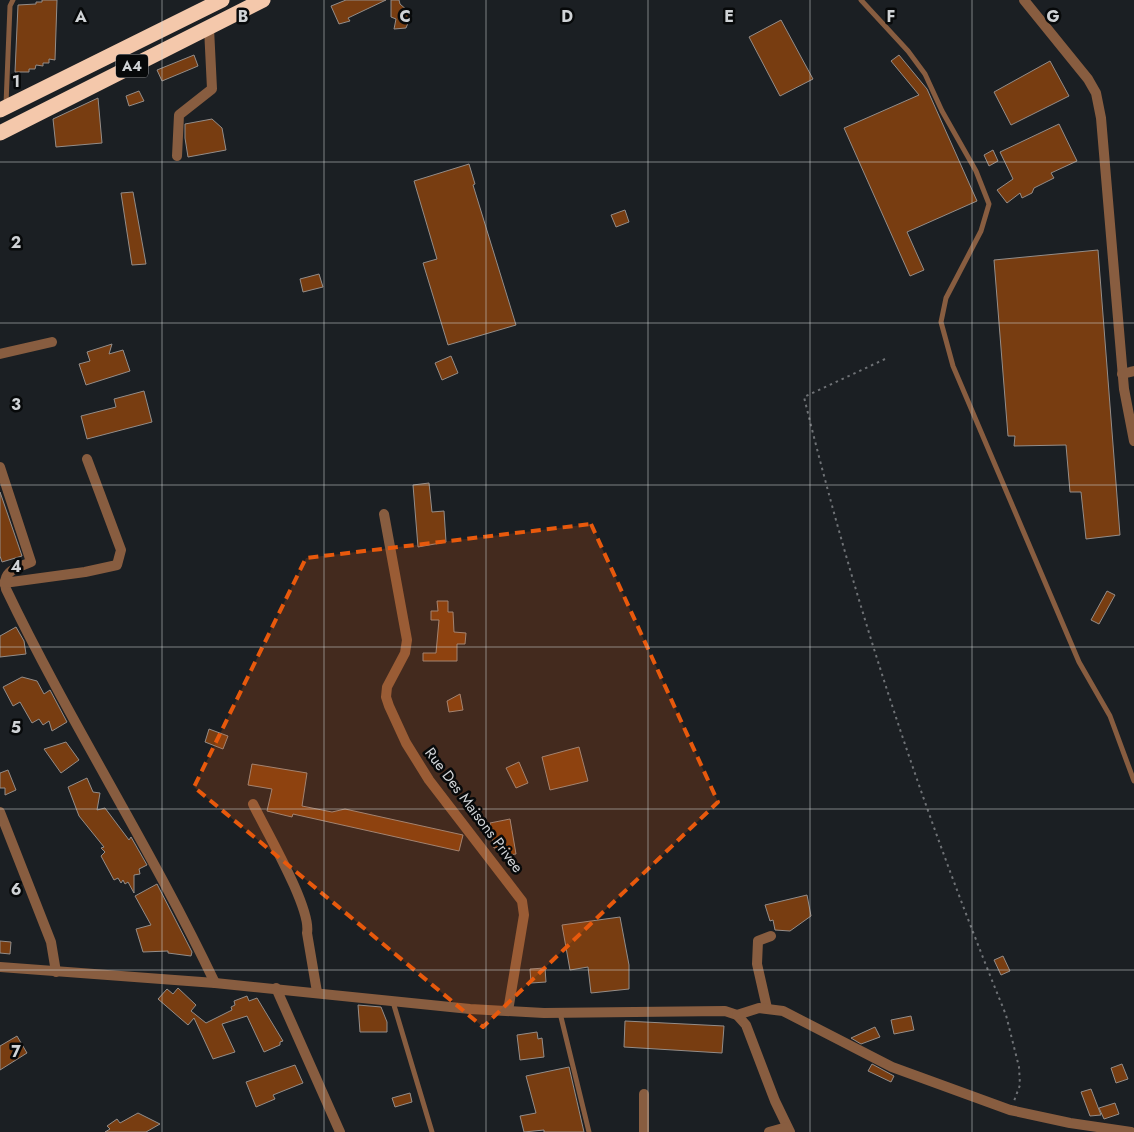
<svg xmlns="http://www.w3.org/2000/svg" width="1134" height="1132" font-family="Jost,sans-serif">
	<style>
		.building { fill: #783d11; stroke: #948d89 }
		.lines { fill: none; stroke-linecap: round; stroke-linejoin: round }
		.path { stroke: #6f7276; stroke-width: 2; stroke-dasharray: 2.5 4; stroke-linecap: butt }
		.lane { stroke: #885d40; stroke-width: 5 }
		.street { stroke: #885d40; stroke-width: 10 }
		.highway { stroke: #f4c8ab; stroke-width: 15 }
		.marked { fill: #e8590c; fill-opacity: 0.2; stroke: #e8590c; stroke-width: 4; stroke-dasharray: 10 6; stroke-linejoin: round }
		.grid { fill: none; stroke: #d0d3d6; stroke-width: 1; stroke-opacity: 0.55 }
		.labels { text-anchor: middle; stroke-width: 5; stroke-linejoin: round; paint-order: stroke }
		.shield { fill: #07090a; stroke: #949699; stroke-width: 1 }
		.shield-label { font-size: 14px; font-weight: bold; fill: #d0d3d6 }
		.street-label { font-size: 15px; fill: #d0d3d6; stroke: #07090a }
		.grid-label { font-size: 16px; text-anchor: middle; font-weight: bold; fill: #d0d3d6; stroke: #07090a; stroke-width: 5; stroke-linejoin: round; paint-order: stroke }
	</style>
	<rect width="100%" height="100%" fill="#1b1f23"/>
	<!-- building -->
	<g class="building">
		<polygon points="42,0 57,0 55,60 49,59 49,63 43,63 43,66 36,65 35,69 29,69 29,72 15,72 18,5 36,4 36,2 42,2"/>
		<polygon points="346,0 386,0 348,18 350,21 339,24 331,6"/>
		<polygon points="391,0 399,0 400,4 408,11 410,18 406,28 394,29 396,19 391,17"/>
		<polygon points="781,20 813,79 780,96 749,37"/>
		<polygon points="194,55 198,66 162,81 157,70"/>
		<polygon points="899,55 927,89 977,201 907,232 924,270 910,276 844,128 919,95 891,61"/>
		<polygon points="1050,61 1069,96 1011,125 994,92"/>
		<polygon points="139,91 144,101 129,106 126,96"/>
		<polygon points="98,98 102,143 56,147 53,119"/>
		<polygon points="212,119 222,128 226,150 188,157 185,138 185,124"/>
		<polygon points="1059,124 1077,161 1051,173 1054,178 1034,188 1032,193 1022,198 1020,193 1007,203 997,190 1013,179 1000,152"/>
		<polygon points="993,150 998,161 989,166 984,155"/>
		<polygon points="469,164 475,184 473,185 516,325 448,345 423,263 437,259 414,181"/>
		<polygon points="133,192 146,264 132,265 121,193"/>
		<polygon points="625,210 629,222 616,227 611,215"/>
		<polygon points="1098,250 1120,535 1086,539 1081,492 1070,492 1066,445 1014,446 1015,436 1008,436 994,260"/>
		<polygon points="319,274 323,287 303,292 300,279"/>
		<polygon points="112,344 109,354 123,350 130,371 86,385 79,364 90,361 87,352"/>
		<polygon points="451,356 458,373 442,380 435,363"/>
		<polygon points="144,391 152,422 87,439 81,416 116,407 114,399"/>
		<polygon points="429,483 432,512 444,511 446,542 418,547 413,485"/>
		<polygon points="0,492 22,556 2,562 0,556"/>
		<polygon points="1107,591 1115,595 1099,624 1091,620"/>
		<polygon points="437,601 448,601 448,612 453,612 454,632 466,633 465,644 457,644 457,661 423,661 423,653 436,653 439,620 431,620 431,611 438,611"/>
		<polygon points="16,627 24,641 26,654 0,657 0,636"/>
		<polygon points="22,677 37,681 44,694 50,690 67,722 52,731 49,721 43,725 39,719 32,723 20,702 13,706 3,687"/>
		<polygon points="460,694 463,710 449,712 447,701"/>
		<polygon points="209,729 228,736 223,749 205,742"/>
		<polygon points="66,742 79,760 61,773 44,749"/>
		<polygon points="579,747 588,781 550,790 542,757"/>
		<polygon points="519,762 528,783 516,788 506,768"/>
		<polygon points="252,764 307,773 302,806 332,812 345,809 463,835 459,851 293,814 292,817 267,811 272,789 248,785"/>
		<polygon points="8,770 16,790 5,795 5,788 0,788 0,773"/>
		<polygon points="87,778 93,792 100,793 97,810 105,808 129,840 131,837 147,865 139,869 140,874 134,875 134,893 128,882 125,884 123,880 121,883 118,878 114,880 101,856 105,852 101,848 104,847 79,816 68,787"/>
		<polygon points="510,819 516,854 501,856 499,847 494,848 490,823"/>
		<polygon points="157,884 192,952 191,956 168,953 168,951 143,952 136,929 151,925 135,896"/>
		<polygon points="807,895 811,916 790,931 775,930 773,920 770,921 765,905"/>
		<polygon points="620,917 629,965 629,989 591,993 588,967 570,970 562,925"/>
		<polygon points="0,941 11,942 10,954 0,953"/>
		<polygon points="1003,956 1010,971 1001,975 994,960"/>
		<polygon points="545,968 546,982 531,983 530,969"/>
		<polygon points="178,988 196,1005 191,1011 206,1023 232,1010 231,1007 235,1005 234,1001 247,996 249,1001 257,998 283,1041 280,1042 280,1045 264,1052 247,1016 222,1024 235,1052 213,1059 194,1018 188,1025 158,999 167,989 173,994"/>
		<polygon points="358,1005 381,1007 387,1022 387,1032 360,1032"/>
		<polygon points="911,1016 914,1030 894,1034 891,1020"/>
		<polygon points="625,1021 724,1026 722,1053 624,1047"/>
		<polygon points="875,1027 880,1037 861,1044 851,1038"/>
		<polygon points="537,1032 538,1039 542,1038 544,1057 520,1060 517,1035"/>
		<polygon points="17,1036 27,1053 0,1070 0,1046"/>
		<polygon points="872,1064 894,1076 891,1082 868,1071"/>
		<polygon points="1122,1064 1128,1079 1116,1083 1111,1068"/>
		<polygon points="295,1065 303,1083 273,1095 275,1099 256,1107 246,1082"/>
		<polygon points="569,1067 584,1132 544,1132 544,1130 524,1132 520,1116 536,1113 526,1076"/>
		<polygon points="1091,1089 1101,1115 1090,1116 1081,1092"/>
		<polygon points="410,1093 412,1102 395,1107 392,1098"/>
		<polygon points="1115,1103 1119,1114 1104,1119 1099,1108"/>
		<polygon points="138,1113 160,1124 146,1132 105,1132 110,1129 107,1126 117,1119 120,1123"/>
	</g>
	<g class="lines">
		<!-- path -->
		<path class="path" d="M885,359L804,397C855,607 924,814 1006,1015L1019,1067L1020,1085L1014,1101"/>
		<!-- lane -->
		<g class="lane">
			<polyline points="861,0 908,51 925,74 942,111 976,171 989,204 981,231 946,298 941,322 953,366 1079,662 1110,716 1134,781"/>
			<polyline points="6,104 10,6 13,0"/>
			<polyline points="393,1002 432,1132"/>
			<polyline points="560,1013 589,1132"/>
		</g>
		<!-- street -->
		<g class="street">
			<polyline points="1024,0 1088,79 1096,93 1101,118 1124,389 1134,441"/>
			<polyline points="177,156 179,115 212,89 209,28"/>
			<polyline points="0,354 52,342"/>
			<polyline points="1122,374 1134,371"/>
			<path d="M0,467L31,562C18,568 1,570 6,589C70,723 151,848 215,983"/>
			<polyline points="384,514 407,640 405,653 387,687 386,697 389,706 406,743 429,780 522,901 524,915 508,1011"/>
			<polyline points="4,583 85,572 117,565 121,550 87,459"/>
			<path d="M253,804C265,829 312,909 307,933L317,992"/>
			<polyline points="0,812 51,942 56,972"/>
			<polyline points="0,967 215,983 470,1009 544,1013 725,1011 737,1015 746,1025 775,1101 790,1132"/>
			<polyline points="276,988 340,1132"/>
			<polyline points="767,1008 757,964 758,941 771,936"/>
			<polyline points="737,1015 759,1008 783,1011 892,1067 1010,1110 1070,1123 1131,1132"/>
			<polyline points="644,1094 644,1132"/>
			<polyline points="769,1132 787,1127"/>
		</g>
		<!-- highway -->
		<g class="highway">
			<polyline points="0,110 222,0"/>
			<polyline points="0,133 263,0"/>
		</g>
	</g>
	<!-- marked area -->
	<path class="marked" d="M591,524L718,802L483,1027L194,787L306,558Z"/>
	<!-- grid -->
	<path class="grid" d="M162,0V1132M324,0V1132M486,0V1132M648,0V1132M810,0V1132M972,0V1132M0,162H1134M0,323H1134M0,485H1134M0,647H1134M0,809H1134M0,970H1134"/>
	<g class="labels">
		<!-- shield labels -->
		<rect class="shield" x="116" y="54.5" width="32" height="23" rx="4"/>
		<g class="shield-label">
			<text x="132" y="71">A4</text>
		</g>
		<!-- street labels -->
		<g class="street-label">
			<text transform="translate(474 810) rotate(53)" y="5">Rue Des Maisons Privee</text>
		</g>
	</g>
	<g class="grid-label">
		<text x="81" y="22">A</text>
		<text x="243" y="22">B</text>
		<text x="405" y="22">C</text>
		<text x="567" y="22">D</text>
		<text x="729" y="22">E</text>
		<text x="891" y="22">F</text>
		<text x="1053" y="22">G</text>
		<text x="16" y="87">1</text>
		<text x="16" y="248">2</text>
		<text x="16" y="410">3</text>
		<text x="16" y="572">4</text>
		<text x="16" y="733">5</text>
		<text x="16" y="895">6</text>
		<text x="16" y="1057">7</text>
	</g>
</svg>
